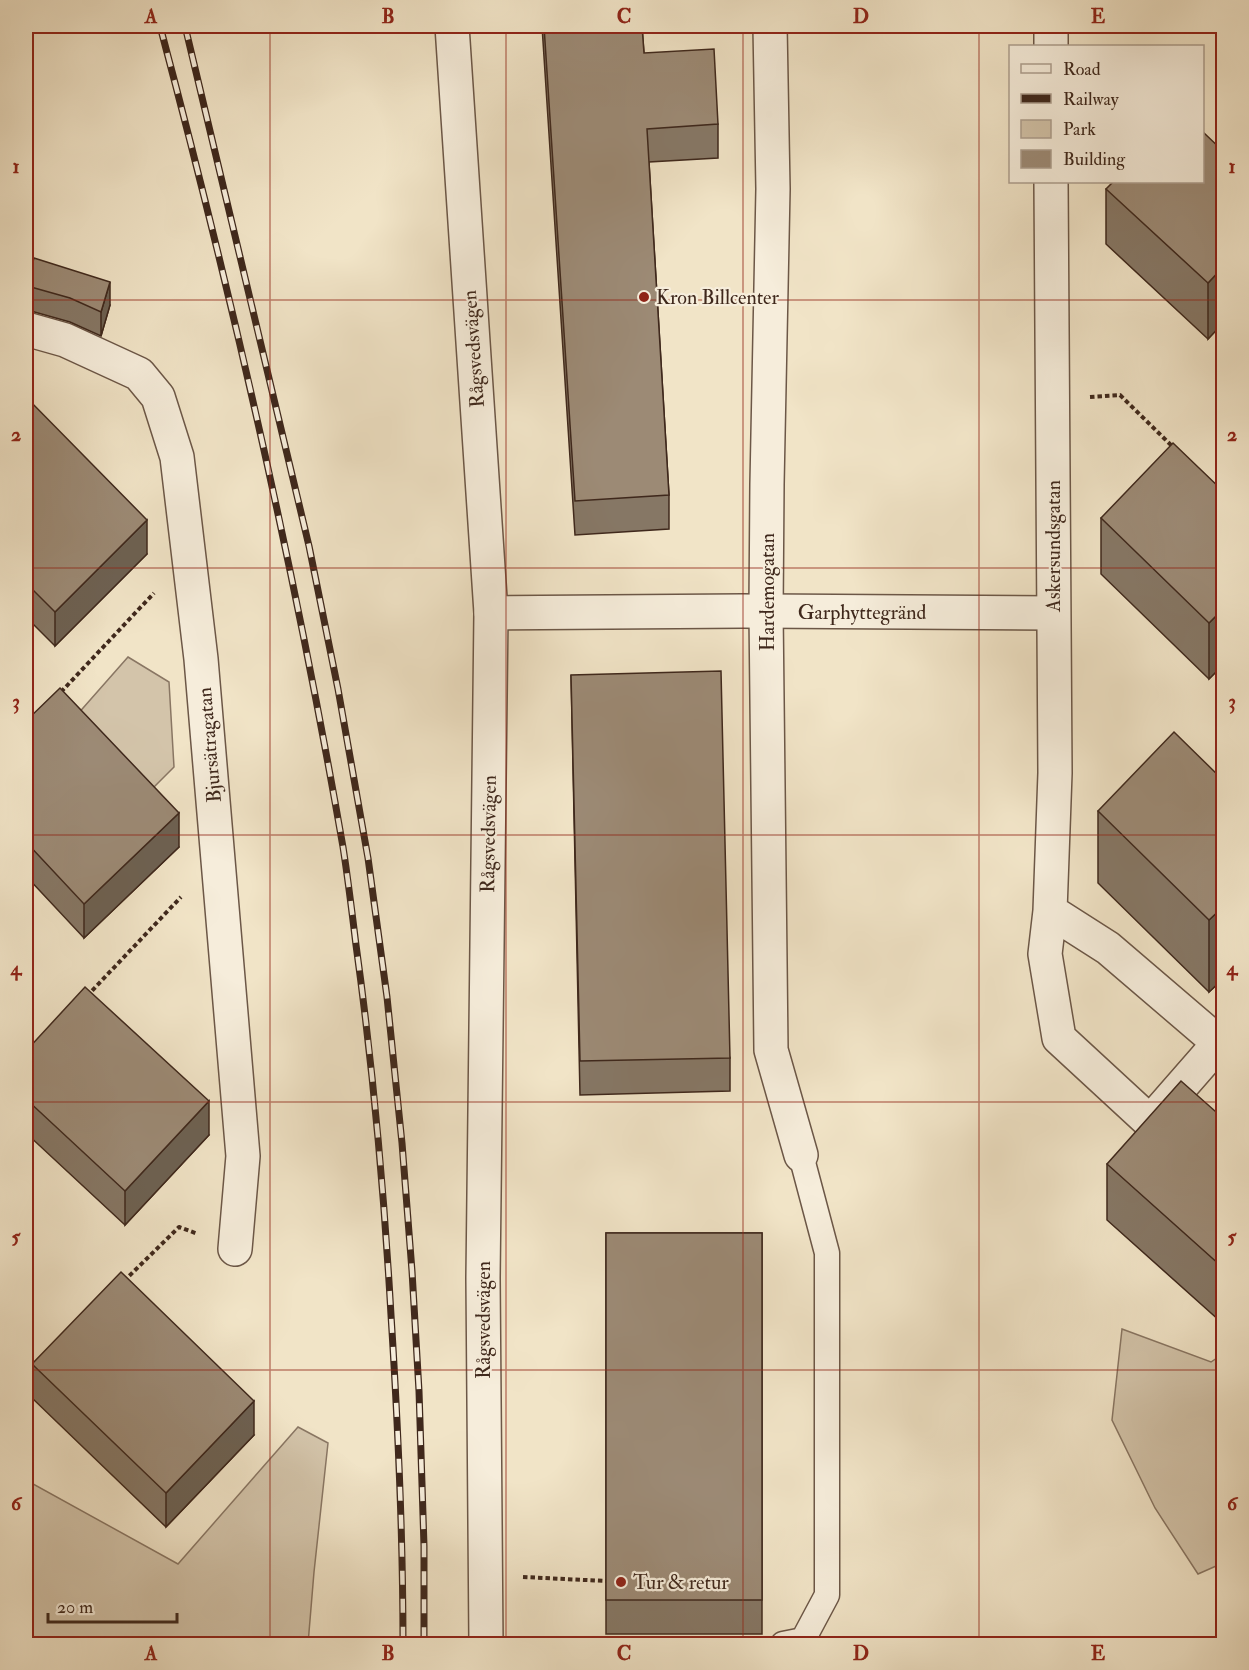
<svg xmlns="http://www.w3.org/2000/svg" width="1249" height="1670" font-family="'IM FELL Double Pica',serif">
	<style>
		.green { fill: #d3c4aa; stroke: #897663; stroke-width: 1.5 }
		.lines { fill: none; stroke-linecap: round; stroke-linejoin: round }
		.service-casing { stroke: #6c5747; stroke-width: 27 }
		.minor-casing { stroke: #6c5747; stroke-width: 36 }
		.tertiary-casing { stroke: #6c5747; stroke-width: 36 }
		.path { stroke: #3f281c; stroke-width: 4; stroke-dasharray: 4.5 3; stroke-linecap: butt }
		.service { stroke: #f6eddb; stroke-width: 24 }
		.minor { stroke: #f6eddb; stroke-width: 33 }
		.tertiary { stroke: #f6eddb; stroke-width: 33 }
		.rail-casing { stroke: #3f281c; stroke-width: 7 }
		.rail { stroke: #f6eddb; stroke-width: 4.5; stroke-dasharray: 14; stroke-linecap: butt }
		.wall { fill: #867765; stroke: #3f281c; stroke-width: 1.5 }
		.shaded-wall { fill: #6d6152; stroke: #3f281c; stroke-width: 1.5 }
		.building { fill: #9c8a75; stroke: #3f281c; stroke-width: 1.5 }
		.grid { fill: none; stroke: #8f2418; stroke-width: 1.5; stroke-opacity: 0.55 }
		.poi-dot { fill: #8f2418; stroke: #f6eddb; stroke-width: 2 }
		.labels { text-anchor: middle; stroke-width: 4.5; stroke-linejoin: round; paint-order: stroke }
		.poi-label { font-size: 20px; fill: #3f281c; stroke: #f6eddb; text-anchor: start }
		.street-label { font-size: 20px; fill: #3f281c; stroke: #f6eddb }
		.neatline { fill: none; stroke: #8f2418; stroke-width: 2 }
		.grid-label { font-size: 20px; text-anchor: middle; font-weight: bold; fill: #8f2418 }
	</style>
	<rect width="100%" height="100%" fill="#f1e4c7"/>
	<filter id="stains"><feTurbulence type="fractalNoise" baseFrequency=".00333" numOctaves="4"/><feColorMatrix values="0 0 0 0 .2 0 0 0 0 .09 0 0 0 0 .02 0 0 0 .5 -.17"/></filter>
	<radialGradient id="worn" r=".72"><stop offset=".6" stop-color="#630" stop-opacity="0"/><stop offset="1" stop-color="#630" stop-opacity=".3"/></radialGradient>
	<!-- green -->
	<g class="green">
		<polygon points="128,657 169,682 174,767 151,790 76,716"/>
		<polygon points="1122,1329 1211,1362 1223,1354 1223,1563 1198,1574 1155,1508 1112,1420"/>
		<polygon points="298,1427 328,1443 314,1572 308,1644 26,1644 26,1480 178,1564"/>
	</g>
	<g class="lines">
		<!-- service casing -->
		<g class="service-casing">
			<polyline id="service" points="783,1644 803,1640 827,1595 827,1253 801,1155"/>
		</g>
		<!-- minor casing -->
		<g class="minor-casing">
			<g id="minor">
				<polyline points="770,26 773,189 767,484 766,611 771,1050 801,1155"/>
				<polyline points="1051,46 1051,26"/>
				<polyline points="26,329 65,340 139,374 158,397 177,457 201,659 243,1156 235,1249"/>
				<polyline points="491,613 743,611 1053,613"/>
				<polyline points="1050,911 1108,948 1219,1043 1150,1122 1059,1038 1045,954 1050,911 1055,773 1051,182"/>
			</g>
		</g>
		<!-- tertiary casing -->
		<g class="tertiary-casing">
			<polyline id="tertiary" points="452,26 491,613 483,1278 486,1644"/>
		</g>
		<!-- path -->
		<g class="path">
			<polyline points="1090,397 1120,395 1174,448"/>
			<polyline points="61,692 154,593"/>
			<polyline points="87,996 181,897"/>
			<polyline points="124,1281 179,1227 198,1234"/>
			<polyline points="28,1373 36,1365"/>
			<polyline points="523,1577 606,1581"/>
		</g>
		<!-- service -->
		<use href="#service" class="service"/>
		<!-- minor -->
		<use href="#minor" class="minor"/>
		<!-- tertiary -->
		<use href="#tertiary" class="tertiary"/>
		<!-- rail casing -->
		<g class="rail-casing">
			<g id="rail">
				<path d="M160,26C232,296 295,571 343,847C348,879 352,912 356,945C373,1068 384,1191 391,1315C398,1425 403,1534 403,1644"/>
				<polyline points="185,26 309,546 338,689 368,858 387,997 402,1143 412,1271 419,1391 424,1546 424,1644"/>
			</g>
		</g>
		<!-- rail -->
		<use href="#rail" class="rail"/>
	</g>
	<!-- wall -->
	<g class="wall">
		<polygon points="542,26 642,26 644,53 718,124 718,158 649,162 669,495 669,529 575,535"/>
		<polygon points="1224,152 1224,322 1208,339 1106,244 1106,189"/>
		<polygon points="26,285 110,305 101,336 70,322 31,311 26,311"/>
		<polygon points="26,397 147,554 55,646 26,617"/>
		<polygon points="1224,492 1224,664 1209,679 1101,574 1101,518"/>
		<polygon points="571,675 730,1058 730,1091 580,1095"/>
		<polygon points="26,721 179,847 84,938 26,876"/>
		<polygon points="1224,781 1224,978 1209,992 1098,883 1098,811"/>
		<polygon points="26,1051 209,1135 125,1225 26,1133"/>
		<polygon points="1224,1119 1224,1319 1221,1322 1107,1220 1107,1164"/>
		<rect x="606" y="1233" width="156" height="401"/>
		<polygon points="32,1364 254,1435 166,1527 32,1398"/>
	</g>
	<!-- shaded-wall -->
	<g class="shaded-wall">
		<polygon points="1224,266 1224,322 1208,339 1208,283"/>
		<polygon points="110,282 110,305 101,336 101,312"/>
		<polygon points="147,520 147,554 55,646 55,612"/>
		<polygon points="1224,608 1224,664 1209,679 1209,623"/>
		<polygon points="179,813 179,847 84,938 84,904"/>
		<polygon points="1224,906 1224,978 1209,992 1209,920"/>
		<polygon points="209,1101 209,1135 125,1225 125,1191"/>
		<polygon points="1224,1263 1224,1319 1221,1322 1221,1266"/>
		<polygon points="254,1401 254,1435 166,1527 166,1493"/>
	</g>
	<!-- building -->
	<g class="building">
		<polygon points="544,26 642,26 644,53 714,49 718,124 647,129 669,495 575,501"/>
		<polygon points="1203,132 1224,152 1224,266 1208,283 1106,189 1113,182 1203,182"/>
		<polygon points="34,258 110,282 101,312 70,298 31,287 26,287"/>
		<polygon points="26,397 147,520 55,612 26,583"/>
		<polygon points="1173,443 1224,492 1224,608 1209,623 1101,518"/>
		<polygon points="721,671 730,1058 580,1061 571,675"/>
		<polygon points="60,688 179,813 84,904 26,842 26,721"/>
		<polygon points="1174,732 1224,781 1224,906 1209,920 1098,811"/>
		<polygon points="85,987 209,1101 125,1191 26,1099 26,1051"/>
		<polygon points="1181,1081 1224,1119 1224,1263 1221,1266 1107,1164"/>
		<rect x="606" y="1233" width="156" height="367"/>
		<polygon points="121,1272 254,1401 166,1493 32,1364"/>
	</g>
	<!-- grid -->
	<path class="grid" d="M270,26V1644M506,26V1644M743,26V1644M979,26V1644M26,300H1224M26,568H1224M26,835H1224M26,1102H1224M26,1370H1224"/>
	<!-- markers -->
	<g class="poi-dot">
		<circle cx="644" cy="297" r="6"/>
		<circle cx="621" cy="1582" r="6"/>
	</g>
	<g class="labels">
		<!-- poi labels -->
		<g class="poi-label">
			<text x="656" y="304">Kron Billcenter</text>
			<text x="633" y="1589">Tur &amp; retur</text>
		</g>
		<!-- street labels -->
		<g class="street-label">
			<text transform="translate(473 349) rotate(-94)" y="7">Rågsvedsvägen</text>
			<text transform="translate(1053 546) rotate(-90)" y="7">Askersundsgatan</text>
			<text transform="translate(767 592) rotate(-90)" y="7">Hardemogatan</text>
			<text x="862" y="619">Garphyttegränd</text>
			<text transform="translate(209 745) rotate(-95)" y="7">Bjursätragatan</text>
			<text transform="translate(488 834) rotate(-89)" y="7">Rågsvedsvägen</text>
			<text transform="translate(483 1320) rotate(-90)" y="7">Rågsvedsvägen</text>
		</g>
	</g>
	<!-- margin -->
	<rect width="1249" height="1670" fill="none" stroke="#f1e4c7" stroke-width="66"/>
	<!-- legend -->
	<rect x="1009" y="45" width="195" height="138" fill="#f6eddb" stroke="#ad9e8f" stroke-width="1.5"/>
	<rect x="1021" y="64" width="30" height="9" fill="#f6eddb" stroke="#ad9e8f" stroke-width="1.5"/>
	<text x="1063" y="75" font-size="18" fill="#3f281c">Road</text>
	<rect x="1021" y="94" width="30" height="9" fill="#3f281c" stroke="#ad9e8f" stroke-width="1.5"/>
	<text x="1063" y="105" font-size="18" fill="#3f281c">Railway</text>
	<rect x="1021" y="120" width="30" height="18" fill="#d3c4aa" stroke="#ad9e8f" stroke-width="1.5"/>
	<text x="1063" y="135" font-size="18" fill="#3f281c">Park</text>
	<rect x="1021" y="150" width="30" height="18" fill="#9c8a75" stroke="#ad9e8f" stroke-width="1.5"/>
	<text x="1063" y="165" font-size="18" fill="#3f281c">Building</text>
	<!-- scale -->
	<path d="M48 1613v9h129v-9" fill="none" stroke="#3f281c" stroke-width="3"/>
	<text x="57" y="1613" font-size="18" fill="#3f281c" stroke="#f6eddb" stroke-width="4.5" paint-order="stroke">20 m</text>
	<rect x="33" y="33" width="1183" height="1604" class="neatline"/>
	<g class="grid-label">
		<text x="151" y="23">A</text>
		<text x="388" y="23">B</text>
		<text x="624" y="23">C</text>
		<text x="861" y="23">D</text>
		<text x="1098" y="23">E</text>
		<text x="16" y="173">1</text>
		<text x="1232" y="173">1</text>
		<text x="16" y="441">2</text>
		<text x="1232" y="441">2</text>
		<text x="16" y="708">3</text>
		<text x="1232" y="708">3</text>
		<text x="16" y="975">4</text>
		<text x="1232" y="975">4</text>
		<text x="16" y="1243">5</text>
		<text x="1232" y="1243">5</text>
		<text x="16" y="1510">6</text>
		<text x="1232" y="1510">6</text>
		<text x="151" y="1660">A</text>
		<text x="388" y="1660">B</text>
		<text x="624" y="1660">C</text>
		<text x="861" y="1660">D</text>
		<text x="1098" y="1660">E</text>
	</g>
	<rect width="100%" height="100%" filter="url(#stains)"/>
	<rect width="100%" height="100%" fill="url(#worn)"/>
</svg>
